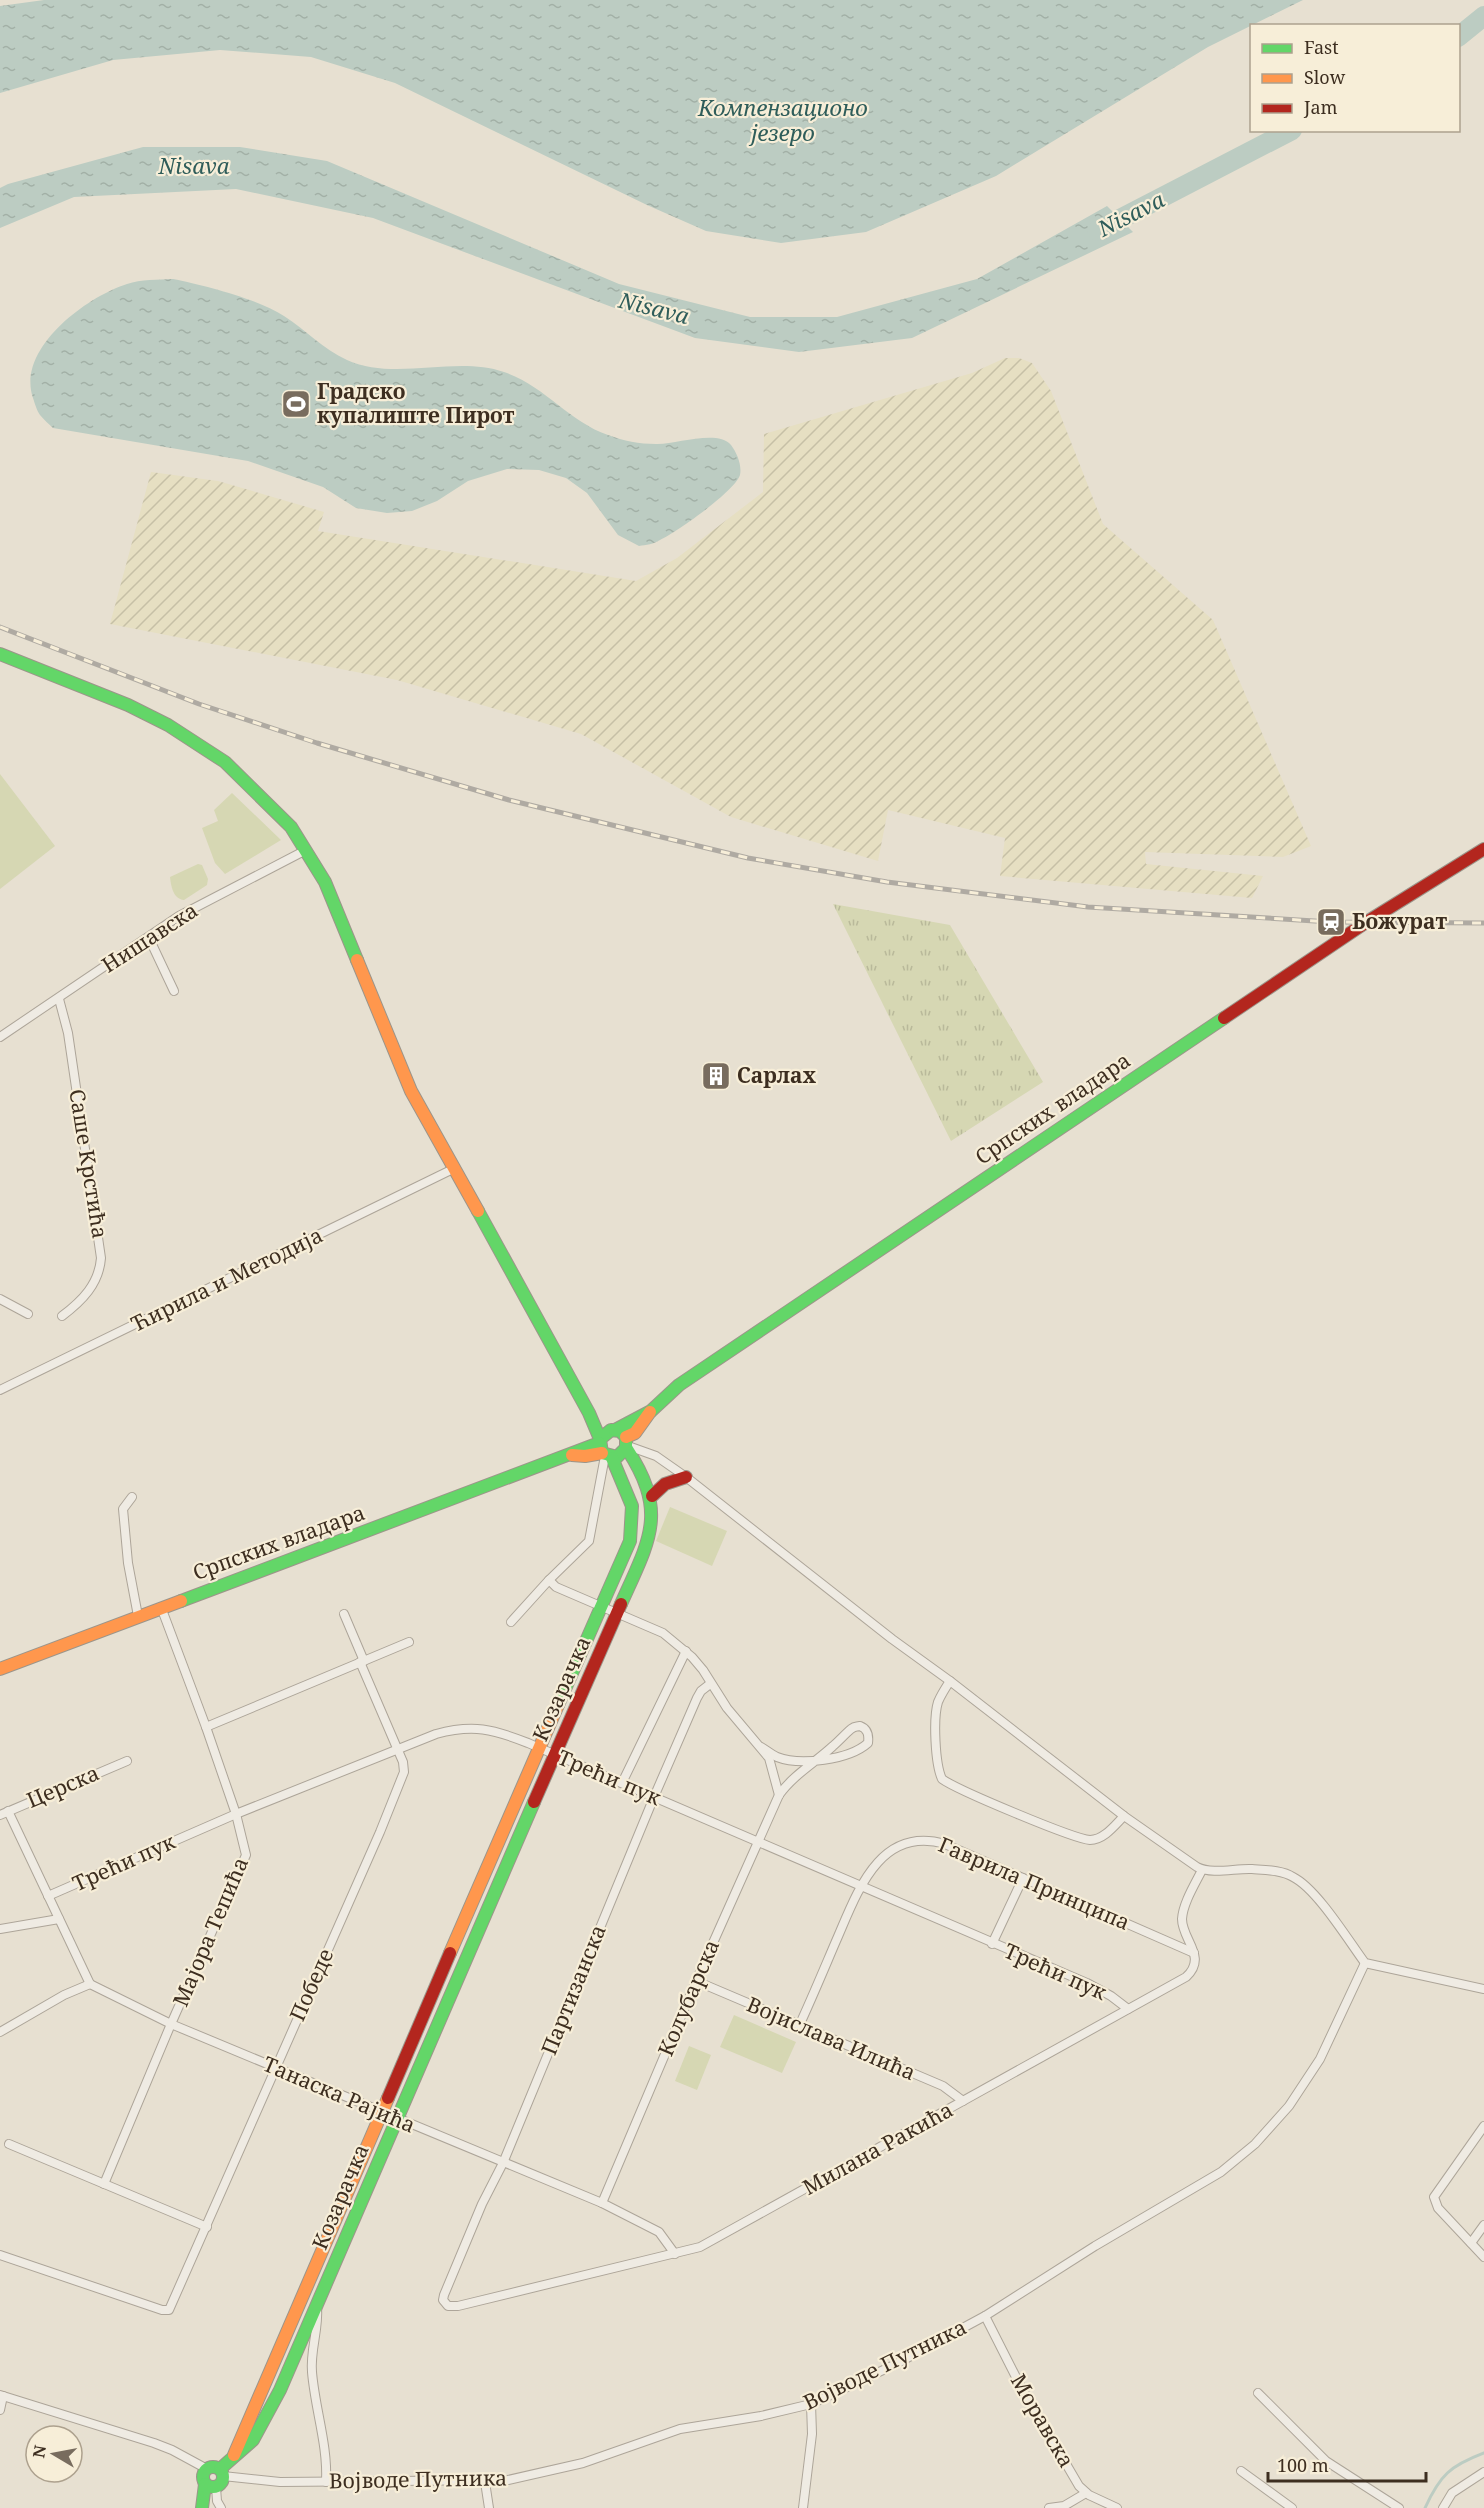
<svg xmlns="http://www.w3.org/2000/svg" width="1484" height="2508" font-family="'Noto Serif',serif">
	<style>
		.farmland { fill: url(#farmland-furrows) }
		.green { fill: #d6d7b3 }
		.park { fill: url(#park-tufts) }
		.water { fill: url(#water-ripples) }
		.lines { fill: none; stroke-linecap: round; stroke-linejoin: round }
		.stream { stroke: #bcccc2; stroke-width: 3 }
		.river { stroke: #bcccc2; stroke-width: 20 }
		.street-casing { stroke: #ada599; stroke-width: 10 }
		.fast-casing { stroke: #9c958a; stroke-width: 14 }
		.slow-casing { stroke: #9c958a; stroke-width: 14 }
		.jam-casing { stroke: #9c958a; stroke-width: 14 }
		.street { stroke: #efebe3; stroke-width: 8 }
		.fast { stroke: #63d668; stroke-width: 12 }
		.slow { stroke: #ff974d; stroke-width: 12 }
		.jam { stroke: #b3261e; stroke-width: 12 }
		.rail-casing { stroke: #afaaa2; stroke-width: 5 }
		.rail { stroke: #f7eed8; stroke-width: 3; stroke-dasharray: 9; stroke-linecap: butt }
		.labels { text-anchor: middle; stroke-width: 4.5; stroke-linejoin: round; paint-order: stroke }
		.poi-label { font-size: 21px; font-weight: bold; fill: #3d2e20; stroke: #f7eed8; text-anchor: start }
		.street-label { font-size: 21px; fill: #3d2e20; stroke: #f7eed8 }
		.water-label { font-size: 22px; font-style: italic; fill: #2f5d5a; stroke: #f7eed8 }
	</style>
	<defs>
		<pattern id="farmland-furrows" width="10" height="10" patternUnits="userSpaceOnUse" patternTransform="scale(1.5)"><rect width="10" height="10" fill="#e6dfc2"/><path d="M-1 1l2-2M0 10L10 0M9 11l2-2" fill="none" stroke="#c6c0a6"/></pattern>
		<pattern id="park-tufts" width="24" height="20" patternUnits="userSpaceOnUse" patternTransform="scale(1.5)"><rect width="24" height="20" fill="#d6d7b3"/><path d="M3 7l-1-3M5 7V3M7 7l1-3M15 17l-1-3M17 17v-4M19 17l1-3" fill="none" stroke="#b9b99a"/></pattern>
		<pattern id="water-ripples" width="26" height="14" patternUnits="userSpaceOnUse" patternTransform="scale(1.5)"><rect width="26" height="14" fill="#bcccc2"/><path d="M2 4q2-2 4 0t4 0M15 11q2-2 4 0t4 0" fill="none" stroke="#a2b0a6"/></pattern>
	</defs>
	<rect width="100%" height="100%" fill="#e7e0d1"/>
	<!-- farmland -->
	<polygon class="farmland" points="1005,358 1019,358 1032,363 1051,391 1103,524 1213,620 1311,846 1283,857 1145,852 1146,864 1263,876 1252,898 1000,876 1005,838 888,810 878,861 731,817 581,734 397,680 110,624 151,472 218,481 324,512 318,531 636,581 677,558 763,492 764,434 972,373"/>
	<!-- green -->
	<g class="green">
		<polygon points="0,774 55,846 0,889"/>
		<polygon points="232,793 281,840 225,874 215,863 202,828 218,821 214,810"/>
		<path d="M198,864L202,865L208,879L207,885L184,900C173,899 171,886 170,877Z"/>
		<polygon points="670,1507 727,1531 712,1566 656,1541"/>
		<polygon points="734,2015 796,2042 782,2073 720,2047"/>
		<polygon points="689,2046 711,2055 697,2090 675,2081"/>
	</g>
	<!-- park -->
	<polygon class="park" points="833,904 950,925 1043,1082 951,1141"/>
	<!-- water -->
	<g class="water">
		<polygon points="44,0 1303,0 1208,47 996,176 866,232 781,243 706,231 647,205 395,83 311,57 220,50 113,60 0,93 0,6"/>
		<polygon points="143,147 240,147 327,161 619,284 750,317 837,317 977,279 1107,206 1133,232 912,338 799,352 695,338 373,218 236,189 74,197 0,228 0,188 8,184"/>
		<path d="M173,279C203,285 258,299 284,316C306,330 323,349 347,360C396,382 454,355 504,372C545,386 568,421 608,435C624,441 639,444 656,444C675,445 717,429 731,445C737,453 742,465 740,475C735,491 677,532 660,540C654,544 646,545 639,546L618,535L587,493L566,478L539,470L507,469L468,481L437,501L412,511L387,513L356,508L323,487L248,461L53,428C49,424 44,420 40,415C37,411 35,404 33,398C16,349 86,297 127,284C141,279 158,280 173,279Z"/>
	</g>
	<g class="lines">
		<!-- stream -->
		<path class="stream" d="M1425,2508C1440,2475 1450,2466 1484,2453"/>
		<!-- river -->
		<g class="river">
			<polyline points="1458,37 1484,16"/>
			<polyline points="1097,231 1292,130"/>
		</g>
		<!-- street casing -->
		<g class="street-casing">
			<g id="street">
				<polyline points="149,938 174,991"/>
				<path d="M59,999L68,1033L101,1258C99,1284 82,1301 62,1316"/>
				<polyline points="0,1037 179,916 306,850"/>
				<polyline points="0,1299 28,1314"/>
				<polyline points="0,1390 453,1169"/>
				<path d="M628,1446L656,1456L686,1477L892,1639L950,1681L1124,1816L1197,1867C1213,1875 1235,1868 1252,1869C1265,1870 1282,1870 1293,1877C1317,1889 1348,1940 1365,1963L1484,1989"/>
				<polyline points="132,1497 123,1509 128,1563 138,1616"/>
				<polyline points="549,1580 556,1587 663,1633 692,1657 703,1670 727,1708 769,1758 779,1795"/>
				<polyline points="344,1614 364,1661"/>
				<polyline points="511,1622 549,1580 589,1541 605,1456"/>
				<path d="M950,1681C946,1687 941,1695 938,1702C933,1718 935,1764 942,1779C957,1790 1074,1839 1090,1840C1104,1840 1115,1825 1124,1816"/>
				<path d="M710,1684L701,1691L697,1698L654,1797L503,2163L482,2204L444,2295L443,2300L448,2306H458L700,2247L1186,1977C1208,1957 1182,1940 1182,1919C1183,1903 1195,1884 1202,1870"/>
				<polyline points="206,1727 409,1642"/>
				<polyline points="622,1783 686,1651"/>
				<polyline points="8,1811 90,1984"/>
				<polyline points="0,1815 127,1761"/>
				<path d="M48,1896L236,1814L436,1734C473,1724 493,1729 528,1743L1087,1983L1111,1996L1128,2009"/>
				<polyline points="0,1929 59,1919"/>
				<polyline points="992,1944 1023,1878"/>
				<polyline points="696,1981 943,2086 963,2101"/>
				<polyline points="90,1984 171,2024 602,2203 659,2232 675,2254"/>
				<path d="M799,2026C812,1998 824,1969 836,1941C857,1893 879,1825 945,1844L1194,1953"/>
				<polyline points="0,2032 64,1995 90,1984"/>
				<polyline points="1484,2126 1434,2197 1438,2208 1484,2257"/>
				<polyline points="9,2144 207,2227"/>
				<polyline points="104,2184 171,2024 246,1855 236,1814 206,1727 161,1607"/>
				<path d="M602,2203L696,1981L779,1795C793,1775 816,1762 833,1746C839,1741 845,1734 851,1729C855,1726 855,1727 860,1726C868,1729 869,1735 868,1743C849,1760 800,1766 777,1757C771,1754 766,1750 761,1747"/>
				<polyline points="1471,2243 1484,2225"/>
				<polyline points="0,2255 162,2310 169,2310 380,1832 404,1772 403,1762 360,1662"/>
				<path d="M317,2307C319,2329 310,2350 312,2372C315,2409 328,2445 326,2482"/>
				<polyline points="985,2316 1021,2387 1079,2486 1089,2495 1117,2508"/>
				<polyline points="1258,2393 1326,2461 1399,2508"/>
				<polyline points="0,2395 154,2443 172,2450 207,2469"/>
				<polyline points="0,2410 3,2396"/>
				<polyline points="1241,2471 1292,2508"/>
				<polyline points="223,2476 280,2482 508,2480 583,2463 680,2429 761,2416 811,2404 896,2364 985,2316 1095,2246 1221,2172 1255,2144 1289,2106 1320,2059 1365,1963"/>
				<polyline points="485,2482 489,2508"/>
				<polyline points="216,2487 217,2501 221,2508"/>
				<polyline points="803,2508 812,2434 811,2404"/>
				<polyline points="1049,2508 1064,2506 1086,2493"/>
				<polyline points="1443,2508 1452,2493 1484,2472"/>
			</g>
		</g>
		<!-- fast casing -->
		<g class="fast-casing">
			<g id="fast">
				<polyline points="0,654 128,705 168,725 225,762 291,827 325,882 357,960"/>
				<polyline points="478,1211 589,1413 600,1439 602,1453 617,1457 626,1448 626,1437 620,1431 611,1430 600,1439"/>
				<polyline points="615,1430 651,1411 679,1385 1224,1018"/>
				<polyline points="181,1601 599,1443"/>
				<path d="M621,1604C649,1541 669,1513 627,1449"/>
				<polyline points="558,1705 630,1541 632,1506 612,1458"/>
				<circle cx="213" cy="2477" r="10"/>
				<polyline points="220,2469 253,2440 280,2390 534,1802"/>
				<polyline points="202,2508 205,2484"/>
			</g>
		</g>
		<!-- slow casing -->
		<g class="slow-casing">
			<g id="slow">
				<polyline points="357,960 411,1091 478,1211"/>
				<polyline points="626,1437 635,1433 650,1412"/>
				<polyline points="572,1455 585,1456 602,1453"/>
				<polyline points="0,1669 181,1601"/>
				<polyline points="450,1953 558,1705"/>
				<polyline points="234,2455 388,2098"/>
			</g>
		</g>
		<!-- jam casing -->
		<g class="jam-casing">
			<g id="jam">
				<polyline points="1224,1018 1365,923 1484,849"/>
				<polyline points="652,1496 665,1484 686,1477"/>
				<polyline points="534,1802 621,1604"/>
				<polyline points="388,2098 450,1953"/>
			</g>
		</g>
		<!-- street -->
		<use href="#street" class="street"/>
		<!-- fast -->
		<use href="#fast" class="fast"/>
		<!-- slow -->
		<use href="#slow" class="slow"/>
		<!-- jam -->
		<use href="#jam" class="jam"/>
		<!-- rail casing -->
		<g class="rail-casing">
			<polyline id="rail" points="0,627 199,704 317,743 509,800 748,858 887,882 1088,907 1331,922 1484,923"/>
		</g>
		<!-- rail -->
		<use href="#rail" class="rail"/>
	</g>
	<!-- icons -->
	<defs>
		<g id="stadium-square" transform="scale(1.5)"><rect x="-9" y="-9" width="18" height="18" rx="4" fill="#786c5e" stroke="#f7eed8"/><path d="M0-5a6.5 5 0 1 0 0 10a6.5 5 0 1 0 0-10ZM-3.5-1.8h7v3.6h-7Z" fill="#fff"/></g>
		<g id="station-square" transform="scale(1.5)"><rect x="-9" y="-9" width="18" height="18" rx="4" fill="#786c5e" stroke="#f7eed8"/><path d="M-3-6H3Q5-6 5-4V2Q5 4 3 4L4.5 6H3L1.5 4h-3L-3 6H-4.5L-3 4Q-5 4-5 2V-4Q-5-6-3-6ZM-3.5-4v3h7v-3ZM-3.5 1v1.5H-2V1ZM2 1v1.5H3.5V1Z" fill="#fff"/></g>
		<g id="building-square" transform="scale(1.5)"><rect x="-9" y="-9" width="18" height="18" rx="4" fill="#786c5e" stroke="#f7eed8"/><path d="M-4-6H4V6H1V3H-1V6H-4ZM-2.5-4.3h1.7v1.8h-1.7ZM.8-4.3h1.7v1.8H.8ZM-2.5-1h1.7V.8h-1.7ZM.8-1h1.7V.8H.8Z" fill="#fff"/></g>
	</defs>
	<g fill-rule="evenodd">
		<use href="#stadium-square" x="296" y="404"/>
		<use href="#station-square" x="1331" y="922"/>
		<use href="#building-square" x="716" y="1076"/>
	</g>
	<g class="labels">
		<!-- poi labels -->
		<g class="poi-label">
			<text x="317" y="399">Градско<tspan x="317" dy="24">купалиште Пирот</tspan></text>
			<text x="1352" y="929">Божурат</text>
			<text x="737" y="1083">Сарлах</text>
		</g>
		<!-- street labels -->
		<g class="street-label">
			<text transform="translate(150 938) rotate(-33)" y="7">Нишавска</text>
			<text transform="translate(1053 1109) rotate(-34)" y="7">Српских владара</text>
			<text transform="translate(88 1164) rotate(81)" y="7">Саше Крстића</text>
			<text transform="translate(227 1280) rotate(-26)" y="7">Ћирила и Методија</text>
			<text transform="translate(279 1543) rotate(-20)" y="7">Српских владара</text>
			<text transform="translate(562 1689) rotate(-66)" y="7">Козарачка</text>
			<text transform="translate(609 1778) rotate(23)" y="7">Трећи пук</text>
			<text transform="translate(63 1787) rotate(-23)" y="7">Церска</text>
			<text transform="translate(124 1863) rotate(-24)" y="7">Трећи пук</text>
			<text transform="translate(1034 1884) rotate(23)" y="7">Гаврила Принципа</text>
			<text transform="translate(211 1932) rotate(-67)" y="7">Мајора Тепића</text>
			<text transform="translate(1055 1972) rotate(24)" y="7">Трећи пук</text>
			<text transform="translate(312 1985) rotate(-66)" y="7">Победе</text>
			<text transform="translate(574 1990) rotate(-68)" y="7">Партизанска</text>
			<text transform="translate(689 1998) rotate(-67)" y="7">Колубарска</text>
			<text transform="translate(831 2039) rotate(23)" y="7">Војислава Илића</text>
			<text transform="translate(339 2095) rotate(23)" y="7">Танаска Рајића</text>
			<text transform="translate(878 2149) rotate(-29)" y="7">Милана Ракића</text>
			<text transform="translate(341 2197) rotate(-67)" y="7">Козарачка</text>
			<text transform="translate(885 2365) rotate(-26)" y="7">Војводе Путника</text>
			<text transform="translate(1042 2421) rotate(60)" y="7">Моравска</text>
			<text transform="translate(418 2480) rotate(-1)" y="7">Војводе Путника</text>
		</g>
		<!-- water labels -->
		<g class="water-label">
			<text x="783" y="116">Компензационо<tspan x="783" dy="25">језеро</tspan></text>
			<text x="194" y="174">Nisava</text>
			<text transform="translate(1131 214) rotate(-27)" y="8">Nisava</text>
			<text transform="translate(654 308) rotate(14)" y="8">Nisava</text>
		</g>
	</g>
	<!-- legend -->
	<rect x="1250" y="24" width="210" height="108" fill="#f7eed8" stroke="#ada18e" stroke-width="1.5"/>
	<rect x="1262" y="44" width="30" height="9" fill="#63d668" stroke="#ada18e" stroke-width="1.5"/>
	<text x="1304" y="54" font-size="18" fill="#3d2e20">Fast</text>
	<rect x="1262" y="74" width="30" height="9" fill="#ff974d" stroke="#ada18e" stroke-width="1.5"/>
	<text x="1304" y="84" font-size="18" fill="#3d2e20">Slow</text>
	<rect x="1262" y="104" width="30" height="9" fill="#b3261e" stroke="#ada18e" stroke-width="1.5"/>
	<text x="1304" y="114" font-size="18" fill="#3d2e20">Jam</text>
	<!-- north arrow -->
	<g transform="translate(54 2454) rotate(280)"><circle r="28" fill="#f7eed8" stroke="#ada18e" stroke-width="1.5"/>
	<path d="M0-4.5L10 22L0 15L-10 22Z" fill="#786c5e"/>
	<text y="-9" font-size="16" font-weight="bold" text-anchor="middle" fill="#3d2e20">N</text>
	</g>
	<!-- scale -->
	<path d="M1268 2472v9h158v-9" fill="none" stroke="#3d2e20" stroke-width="3"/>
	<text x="1277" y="2472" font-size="18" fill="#3d2e20" stroke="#f7eed8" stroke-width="4.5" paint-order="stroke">100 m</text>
</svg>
